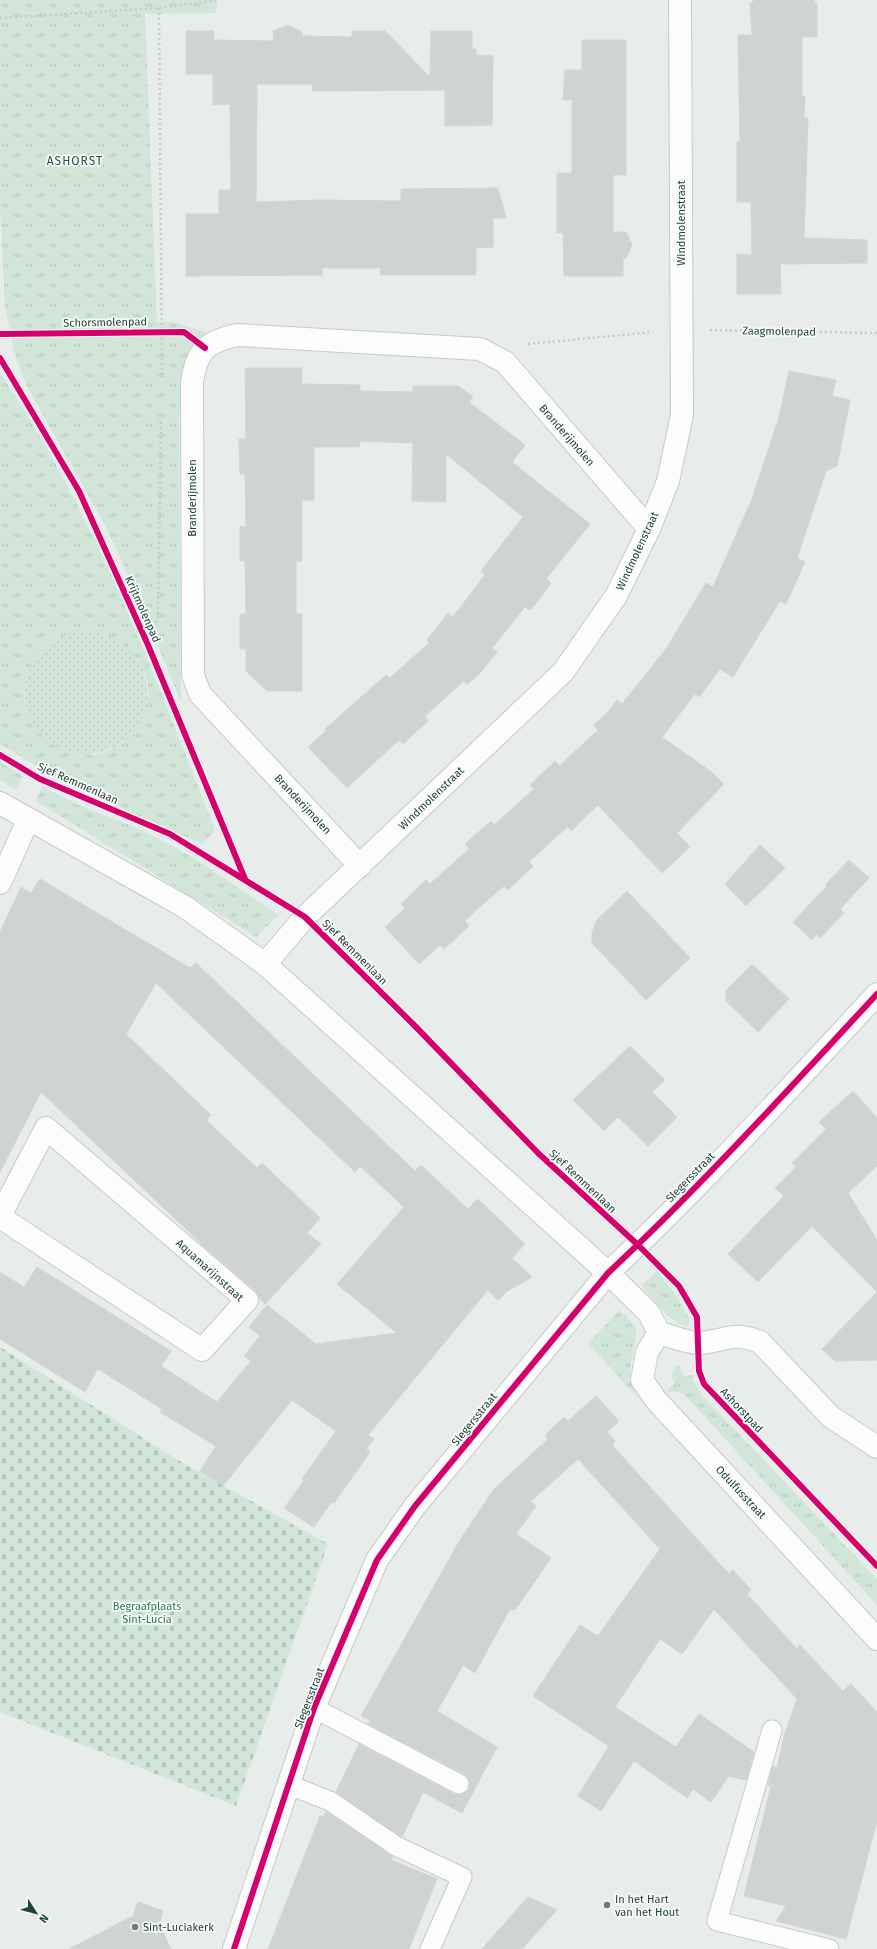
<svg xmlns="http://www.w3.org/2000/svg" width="877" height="1949" font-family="'Fira Sans',sans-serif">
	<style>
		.grass { fill: url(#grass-tufts); fill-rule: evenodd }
		.cemetery { fill: url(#cemetery-stones) }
		.park { fill: url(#park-dots) }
		.building { fill: #cfd4d2; stroke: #d1d6d4 }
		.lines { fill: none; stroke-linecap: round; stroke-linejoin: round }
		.service-casing { stroke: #c5cac8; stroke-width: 21 }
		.minor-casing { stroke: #c5cac8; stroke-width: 24 }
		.path { stroke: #c3ccca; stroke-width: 2.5; stroke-dasharray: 2 3; stroke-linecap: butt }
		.service { stroke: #fcfcfc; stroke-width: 19 }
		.minor { stroke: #fcfcfc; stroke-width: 22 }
		.cycleway-casing { stroke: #f7fbf9; stroke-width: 8 }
		.cycleway { stroke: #d6006c; stroke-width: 6 }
		.poi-dot { fill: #697e78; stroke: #f7fbf9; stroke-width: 1.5 }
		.labels { text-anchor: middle; stroke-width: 3.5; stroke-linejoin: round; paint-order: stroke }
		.street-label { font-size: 11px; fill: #24423a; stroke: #f7fbf9 }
		.park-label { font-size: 11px; fill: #2d7a4b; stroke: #f7fbf9 }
		.poi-label { font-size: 11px; fill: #24423a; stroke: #f7fbf9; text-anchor: start }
		.neighbourhood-label { font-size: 12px; letter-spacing: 1px; fill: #1f5548; stroke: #f7fbf9 }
	</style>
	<defs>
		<pattern id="grass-tufts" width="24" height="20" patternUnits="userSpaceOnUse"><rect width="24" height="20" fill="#d1e6d8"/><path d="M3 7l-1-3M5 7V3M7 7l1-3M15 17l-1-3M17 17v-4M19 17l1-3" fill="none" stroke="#b3c6ba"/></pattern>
		<pattern id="cemetery-stones" width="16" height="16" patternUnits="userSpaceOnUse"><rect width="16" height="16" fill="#d1e6d8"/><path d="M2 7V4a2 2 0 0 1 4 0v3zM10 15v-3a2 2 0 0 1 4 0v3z" fill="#b3c6ba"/></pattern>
		<pattern id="park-dots" width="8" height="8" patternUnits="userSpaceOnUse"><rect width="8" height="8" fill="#d1e6d8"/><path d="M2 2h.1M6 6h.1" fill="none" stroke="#b3c6ba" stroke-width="1.8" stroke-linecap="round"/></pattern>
	</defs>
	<rect width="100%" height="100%" fill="#e8edeb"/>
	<!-- grass -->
	<g class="grass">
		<polygon points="0,0 217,0 216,13 145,14 157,322 173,322 224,338 189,373 179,416 181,702 134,588 106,527 26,385 14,351 5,306 0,208"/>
		<path d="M0,373C95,513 154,674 215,830L202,844L61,781L0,744ZM53,642L144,672L148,687L147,703L124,742L110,750L95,755L79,754L27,710L24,695L26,679L32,665L41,652Z"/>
		<polygon points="0,762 23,776 16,790 0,780"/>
		<polygon points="42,786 81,806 140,829 194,858 279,915 256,937 36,801"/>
		<path d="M657,1271L676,1295L690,1320L687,1327C669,1321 656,1303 644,1288L642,1285Z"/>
		<path d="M619,1311L625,1315L636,1327C638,1353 622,1370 636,1396L588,1343Z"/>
		<path d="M679,1365L683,1376L693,1375L694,1382L701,1394L877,1579V1605L684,1394L672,1391L670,1393L667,1391L675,1383C670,1376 671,1368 679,1365Z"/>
	</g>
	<!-- cemetery -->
	<polygon class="cemetery" points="0,1347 181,1462 328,1544 236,1806 0,1712"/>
	<!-- park -->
	<circle class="park" cx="86" cy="693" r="61"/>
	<!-- building -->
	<g class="building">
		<polygon points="753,0 814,0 814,3 817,4 817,37 802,37 802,96 805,96 804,118 808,118 804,238 867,240 867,263 780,264 781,294 737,294 737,254 752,255 751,202 737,202 737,142 740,142 738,35 752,35 750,3 753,3"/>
		<polygon points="288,25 302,32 302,36 352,37 352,31 385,31 430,77 431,31 472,31 472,49 476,49 476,55 493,56 492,125 445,126 445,90 312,91 312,84 257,84 256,202 321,200 401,201 401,189 498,188 506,218 493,218 493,247 476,248 476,275 380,275 380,268 322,268 323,275 186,276 186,214 219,214 219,190 231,190 230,104 213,105 213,74 186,74 186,31 214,31 214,40 274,41 273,31"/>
		<polygon points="582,40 626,40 626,175 613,175 613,232 626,232 632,245 626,258 623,258 623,276 564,276 563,233 557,233 557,173 572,173 572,100 563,100 565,70 582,70"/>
		<polygon points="245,368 302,368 302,384 360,385 360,391 413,392 413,386 458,386 473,397 469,402 525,445 512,462 590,524 546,579 551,583 541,597 530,610 525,607 492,648 497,652 480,673 467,685 464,681 425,716 428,721 403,744 399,740 347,788 308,747 327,730 325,729 386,675 390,678 429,643 427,640 448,613 453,617 485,575 481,571 523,517 446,454 446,502 412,501 413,443 360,441 359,447 314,447 314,500 302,500 302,561 296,561 296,614 302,614 302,691 267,691 246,671 246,649 240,649 240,614 246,614 245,561 240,561 240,526 246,527 245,474 240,474 239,439 246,439"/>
		<polygon points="789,371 836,380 832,396 850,400 837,466 826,471 797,558 805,562 786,604 780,601 733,677 720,669 699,697 695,694 662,737 713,773 724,784 677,833 690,847 662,873 598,805 571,831 568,826 529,862 533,866 508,890 504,886 484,903 465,921 469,926 444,949 440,945 419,964 385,927 405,908 401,904 426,880 430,884 469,849 465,844 491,821 494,825 534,789 530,785 555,761 559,766 598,730 594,725 606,714 617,700 622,704 666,649 706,583 713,587 752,499 779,417"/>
		<polygon points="760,845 785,868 746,906 725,884"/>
		<polygon points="849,860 869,878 840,909 844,913 820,938 816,934 812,940 793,922 827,886 826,884"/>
		<polygon points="40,879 190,968 196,963 415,1171 421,1165 468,1209 478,1199 525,1244 512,1258 532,1277 506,1292 498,1300 488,1290 368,1435 374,1439 366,1449 370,1452 334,1503 332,1501 314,1527 284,1508 304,1481 302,1479 336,1431 292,1400 223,1486 200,1471 216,1446 160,1412 162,1409 98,1369 85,1392 0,1339 0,1272 24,1287 37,1267 171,1351 161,1366 217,1402 251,1361 244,1356 260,1336 249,1327 267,1305 316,1344 397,1333 337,1284 404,1207 360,1166 355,1172 156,983 126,1034 211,1115 206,1120 257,1168 262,1163 320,1218 307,1233 321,1244 265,1304 259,1298 255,1290 208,1250 41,1092 0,1172 0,932 21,887 31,893"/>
		<polygon points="627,891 690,958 646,1000 592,943 592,933 596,921"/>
		<polygon points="752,964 789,999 758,1032 726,1001 726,991"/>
		<polygon points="630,1046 665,1080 652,1092 677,1117 648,1146 618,1117 604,1131 573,1100"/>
		<polygon points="853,1091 877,1118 877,1166 848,1193 877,1240 877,1360 835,1361 822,1349 877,1292 812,1226 758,1282 728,1254 784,1196 775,1188 796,1167 792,1163 826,1129 819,1122"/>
		<polygon points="596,1396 619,1421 607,1432 615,1441 612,1445 729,1574 733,1570 743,1581 751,1590 747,1594 797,1649 800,1645 843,1691 851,1684 877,1712 877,1821 846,1939 776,1921 786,1906 744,1896 771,1786 768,1785 773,1766 777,1768 784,1736 797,1699 714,1609 682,1654 660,1639 615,1707 676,1747 699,1714 754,1752 746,1780 729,1776 711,1802 693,1789 687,1798 634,1761 601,1811 578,1796 609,1746 533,1696 580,1625 598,1636 660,1549 578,1459 530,1502 536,1506 516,1534 551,1558 515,1610 510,1609 475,1673 463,1665 437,1711 497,1747 462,1813 423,1792 402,1837 336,1792 359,1744 454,1794 460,1795 469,1789 470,1783 464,1774 368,1724 370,1720 361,1716 460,1540 494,1489 548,1439 545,1435 564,1417 568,1421"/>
		<polygon points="326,1812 393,1857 391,1860 437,1879 409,1949 268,1949 320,1816 323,1817"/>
		<polygon points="528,1897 557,1910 522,1949 482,1949"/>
		<polygon points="138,1902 163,1911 159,1924 171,1949 69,1949 133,1916"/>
	</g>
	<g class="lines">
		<!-- service casing -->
		<g class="service-casing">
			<g id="service">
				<polyline points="314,1708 459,1784"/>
				<polyline points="772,1730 717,1921 829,1949"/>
				<polyline points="289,1785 330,1801 396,1846 462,1877 430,1949"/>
			</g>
		</g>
		<!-- minor casing -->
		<g class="minor-casing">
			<g id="minor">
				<polyline points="0,803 185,907 265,964 608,1273 649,1313 659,1333"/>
				<path d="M360,866L200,694L193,675L192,382C197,350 206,342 237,335L480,349L505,362L649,529"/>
				<polyline points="0,883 28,820"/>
				<polyline points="265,964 305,917 563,672 616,596 649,529 668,481 682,415 680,0"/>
				<polyline points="0,1216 46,1128 247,1300 202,1350 0,1217"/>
				<polyline points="659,1333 647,1352 642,1380 656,1400 877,1639"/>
				<path d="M659,1333C671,1336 687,1343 699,1343C725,1342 731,1330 760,1342L831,1417L877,1447"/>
				<path d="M234,1949L314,1708L377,1560L415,1506L608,1273C702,1185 789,1089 877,994"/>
			</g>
		</g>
		<!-- path -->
		<g class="path">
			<polyline points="159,8 162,377"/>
			<polyline points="0,18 159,8 219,0"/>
			<polyline points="710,330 877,333"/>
			<polyline points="528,344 653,332"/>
			<polyline points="142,630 158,620 161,420"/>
		</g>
		<!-- service -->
		<use href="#service" class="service"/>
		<!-- minor -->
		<use href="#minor" class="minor"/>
		<!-- cycleway casing -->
		<g class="cycleway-casing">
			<g id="cycleway">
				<polyline points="0,334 184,332 205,348"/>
				<polyline points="0,358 79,491 148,645 245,879"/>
				<polyline points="0,755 40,779 170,834 305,917 414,1025 538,1153 638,1245 679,1286 697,1317 699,1371 704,1384 877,1566"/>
				<path d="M234,1949L314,1708L377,1560L415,1506L608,1273C702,1185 789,1089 877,994"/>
			</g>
		</g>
		<!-- cycleway -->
		<use href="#cycleway" class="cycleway"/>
	</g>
	<!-- markers -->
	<g class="poi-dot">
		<circle cx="607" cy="1905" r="4"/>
		<circle cx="135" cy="1927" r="4"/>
	</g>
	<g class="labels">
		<!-- street labels -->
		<g class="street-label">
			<text transform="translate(681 223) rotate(-90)" y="4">Windmolenstraat</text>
			<text transform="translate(105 322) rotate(-1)" y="4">Schorsmolenpad</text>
			<text transform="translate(779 331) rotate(1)" y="4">Zaagmolenpad</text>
			<text transform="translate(567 435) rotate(49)" y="4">Branderijmolen</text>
			<text transform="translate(192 498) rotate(-90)" y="4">Branderijmolen</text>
			<text transform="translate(637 551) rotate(-65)" y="4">Windmolenstraat</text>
			<text transform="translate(143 609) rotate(66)" y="4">Krijtmolenpad</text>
			<text transform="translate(78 783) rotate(24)" y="4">Sjef Remmenlaan</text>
			<text transform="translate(431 798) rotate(-44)" y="4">Windmolenstraat</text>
			<text transform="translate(303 804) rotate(47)" y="4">Branderijmolen</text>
			<text transform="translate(355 952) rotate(45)" y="4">Sjef Remmenlaan</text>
			<text transform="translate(690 1177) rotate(-46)" y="4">Slegersstraat</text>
			<text transform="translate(583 1181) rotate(43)" y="4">Sjef Remmenlaan</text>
			<text transform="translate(210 1270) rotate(42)" y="4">Aquamarijnstraat</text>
			<text transform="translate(742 1410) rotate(47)" y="4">Ashorstpad</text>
			<text transform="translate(474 1419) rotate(-51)" y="4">Slegersstraat</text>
			<text transform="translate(741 1492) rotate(47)" y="4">Odulfusstraat</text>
			<text transform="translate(309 1698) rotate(-69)" y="4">Slegersstraat</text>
		</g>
		<!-- park labels -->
		<g class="park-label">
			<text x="147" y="1610">Begraafplaats<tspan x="147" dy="13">Sint-Lucia</tspan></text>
		</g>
		<!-- poi labels -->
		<g class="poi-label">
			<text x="615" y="1903">In het Hart<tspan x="615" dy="13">van het Hout</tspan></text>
			<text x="143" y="1931">Sint-Luciakerk</text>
		</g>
		<!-- neighbourhood labels -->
		<g class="neighbourhood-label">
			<text x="75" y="165">ASHORST</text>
		</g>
	</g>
	<!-- north arrow -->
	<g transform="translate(36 1913) rotate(126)" stroke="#f7fbf9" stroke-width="3" paint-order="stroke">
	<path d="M0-3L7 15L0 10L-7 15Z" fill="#24423a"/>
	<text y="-6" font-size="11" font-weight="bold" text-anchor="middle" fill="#24423a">N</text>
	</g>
</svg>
